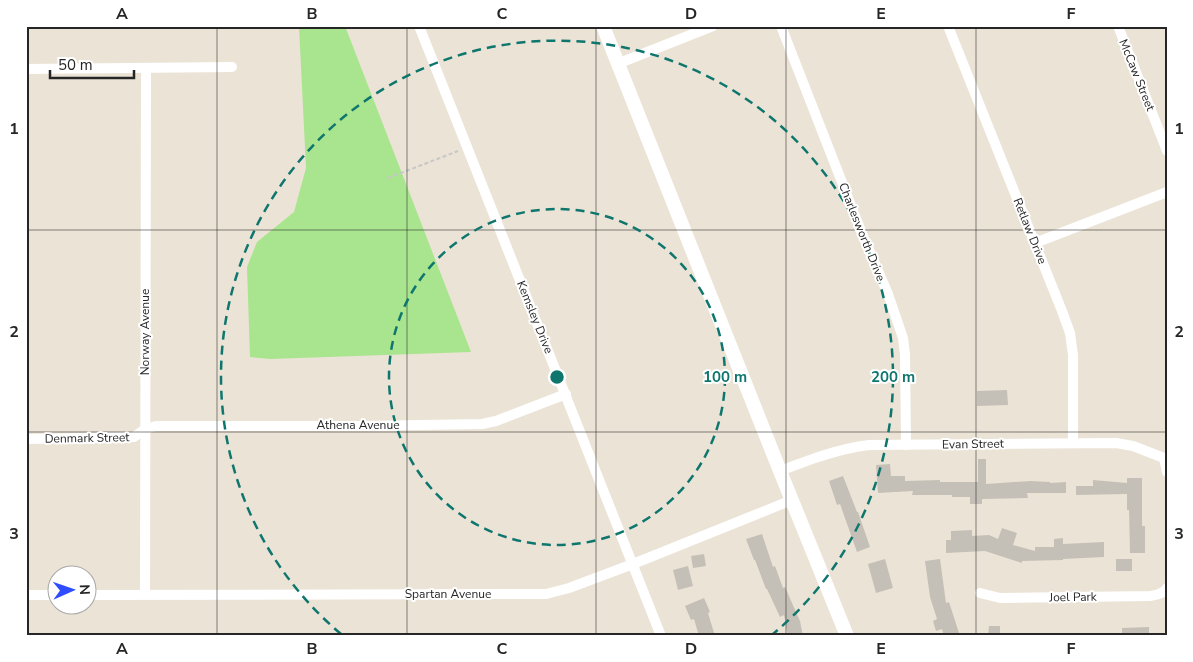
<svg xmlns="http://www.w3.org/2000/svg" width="1193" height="662" font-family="'Nunito Sans',sans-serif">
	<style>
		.green { fill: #a8e58e }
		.building { fill: #c5c0b7 }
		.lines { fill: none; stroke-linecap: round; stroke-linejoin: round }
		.path { stroke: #c7c7c7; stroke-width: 2; stroke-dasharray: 4 2.5; stroke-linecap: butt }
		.minor { stroke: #fff; stroke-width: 10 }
		.secondary { stroke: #fff; stroke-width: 14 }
		.grid { fill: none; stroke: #262626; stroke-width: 1; stroke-opacity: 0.55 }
		.ring { fill: none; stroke: #0f766e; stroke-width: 2.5; stroke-dasharray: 9 6 }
		.labels { text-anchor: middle; stroke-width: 4; stroke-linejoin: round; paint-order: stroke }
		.street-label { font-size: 12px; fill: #262626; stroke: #fff }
		.centre { fill: #0f766e; stroke: #fff; stroke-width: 2.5 }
		.ring-label { font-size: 15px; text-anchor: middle; font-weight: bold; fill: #0f766e; stroke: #fff; stroke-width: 4; stroke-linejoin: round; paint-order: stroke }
		.neatline { fill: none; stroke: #262626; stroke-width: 2 }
		.grid-label { font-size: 16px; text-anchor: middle; font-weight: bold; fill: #262626 }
	</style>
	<rect width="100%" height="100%" fill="#ebe3d6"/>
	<!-- green -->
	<polygon class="green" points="299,26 345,26 471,352 270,359 250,357 247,267 257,242 294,212 306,168"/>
	<!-- building -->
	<g class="building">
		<polygon points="1007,390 1008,405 977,406 977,391"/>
		<polygon points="978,459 986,459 986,484 1031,481 1050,482 1050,483 1066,482 1066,493 1027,493 1028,498 982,499 982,504 970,504 970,497 952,497 952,495 912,495 913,491 878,493 876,465 890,464 891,476 905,476 905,481 940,480 940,482 978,482"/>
		<polygon points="843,476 857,512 858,512 870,547 857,552 840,504 837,505 829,481"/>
		<polygon points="1127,478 1142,478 1142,526 1145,526 1145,553 1130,553 1129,510 1127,510 1127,494 1076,495 1076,486 1093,486 1093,480 1127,483"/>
		<polygon points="1002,528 1017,533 1013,545 1035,551 1035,547 1054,547 1054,539 1063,538 1063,544 1104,542 1104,557 1063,559 1063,560 1022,561 1022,563 985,551 946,553 946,540 951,540 951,531 972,530 972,536 989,535 998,539"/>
		<polygon points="762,534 773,567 775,566 783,588 785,587 800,621 803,636 788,636 784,615 780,617 767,589 766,589 755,560 754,560 746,539"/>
		<polygon points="704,554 706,566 693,568 691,556"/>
		<polygon points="885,559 893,588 876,593 868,564"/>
		<polygon points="940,559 946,603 949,602 960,636 944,636 942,629 936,631 933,621 937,619 930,597 925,561"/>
		<rect x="1116" y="559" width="16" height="12"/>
		<polygon points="688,566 693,586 678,590 673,570"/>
		<polygon points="704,598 710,612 708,613 715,636 699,636 694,619 691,620 685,606"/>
		<polygon points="989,626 1000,626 1000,636 988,636"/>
		<polygon points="1149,627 1149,636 1122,636 1122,628"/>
	</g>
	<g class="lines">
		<!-- path -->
		<polyline class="path" points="388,178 458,151"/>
		<!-- minor -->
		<g class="minor">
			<polyline points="419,26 661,636"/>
			<polyline points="781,26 861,231 888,294 903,338 905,354 906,445"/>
			<polyline points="948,26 1062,311 1070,333 1073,355 1073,443"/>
			<polyline points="1118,26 1167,151"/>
			<polyline points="617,64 713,26"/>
			<polyline points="26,69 232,67"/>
			<polyline points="1035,243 1167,192"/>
			<polyline points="26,439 134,437 145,429 156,426 358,426 482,424 496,421 566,394"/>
			<polyline points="1164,458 1167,472"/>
			<path d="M780,471C809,460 837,449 869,445L1116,443L1133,446L1164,458L1167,457"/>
			<path d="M980,593L1000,598L1150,596C1156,595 1164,594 1167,588"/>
			<polyline points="145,594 146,69"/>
			<polyline points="26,595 58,595"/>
			<polyline points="88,595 546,594 569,588 633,564 792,500"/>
		</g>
		<!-- secondary -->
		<polyline class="secondary" points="603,26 780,471 847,636"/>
	</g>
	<!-- grid -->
	<path class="grid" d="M217,26V636M407,26V636M596,26V636M786,26V636M976,26V636M26,230H1167M26,432H1167"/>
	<!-- distance rings -->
	<g class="ring">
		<circle cx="557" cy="377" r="168"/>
		<path d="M341 634A336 336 0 1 1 773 634"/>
	</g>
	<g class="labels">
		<!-- street labels -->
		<g class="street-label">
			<text transform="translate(1137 75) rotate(68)" y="4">McCaw Street</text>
			<text transform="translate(1030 231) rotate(68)" y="4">Retlaw Drive</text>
			<text transform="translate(862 232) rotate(68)" y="4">Charlesworth Drive</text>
			<text transform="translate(535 317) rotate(68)" y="4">Kemsley Drive</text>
			<text transform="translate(145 332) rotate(-90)" y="4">Norway Avenue</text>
			<text x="358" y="429">Athena Avenue</text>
			<text transform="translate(87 438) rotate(-1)" y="4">Denmark Street</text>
			<text transform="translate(973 444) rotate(-1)" y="4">Evan Street</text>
			<text x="448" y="598">Spartan Avenue</text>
			<text transform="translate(1073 597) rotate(-1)" y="4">Joel Park</text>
		</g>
	</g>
	<circle cx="557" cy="377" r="8" class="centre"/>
	<g class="ring-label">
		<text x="725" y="382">100 m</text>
		<text x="893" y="382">200 m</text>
	</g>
	<!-- border -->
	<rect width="1193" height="662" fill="none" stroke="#ffffff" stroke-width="55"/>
	<!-- north arrow -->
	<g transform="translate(72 590) rotate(88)"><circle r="24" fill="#ffffff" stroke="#a8a8a8"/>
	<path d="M0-4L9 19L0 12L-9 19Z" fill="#2f4cff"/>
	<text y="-8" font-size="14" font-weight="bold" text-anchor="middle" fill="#262626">N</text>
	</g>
	<!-- scale -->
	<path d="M50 70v8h84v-8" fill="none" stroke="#262626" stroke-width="2.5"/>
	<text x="58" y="70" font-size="15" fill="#262626" stroke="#ffffff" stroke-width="4" paint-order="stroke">50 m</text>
	<rect x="28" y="28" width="1138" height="606" class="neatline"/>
	<g class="grid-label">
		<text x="122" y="19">A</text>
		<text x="312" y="19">B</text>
		<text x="502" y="19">C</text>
		<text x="691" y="19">D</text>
		<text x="881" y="19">E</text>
		<text x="1071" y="19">F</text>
		<text x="14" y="134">1</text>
		<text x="1179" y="134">1</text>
		<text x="14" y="337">2</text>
		<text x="1179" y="337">2</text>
		<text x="14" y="539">3</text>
		<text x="1179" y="539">3</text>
		<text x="122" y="654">A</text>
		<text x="312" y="654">B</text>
		<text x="502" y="654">C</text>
		<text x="691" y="654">D</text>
		<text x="881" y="654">E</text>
		<text x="1071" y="654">F</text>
	</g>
</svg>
